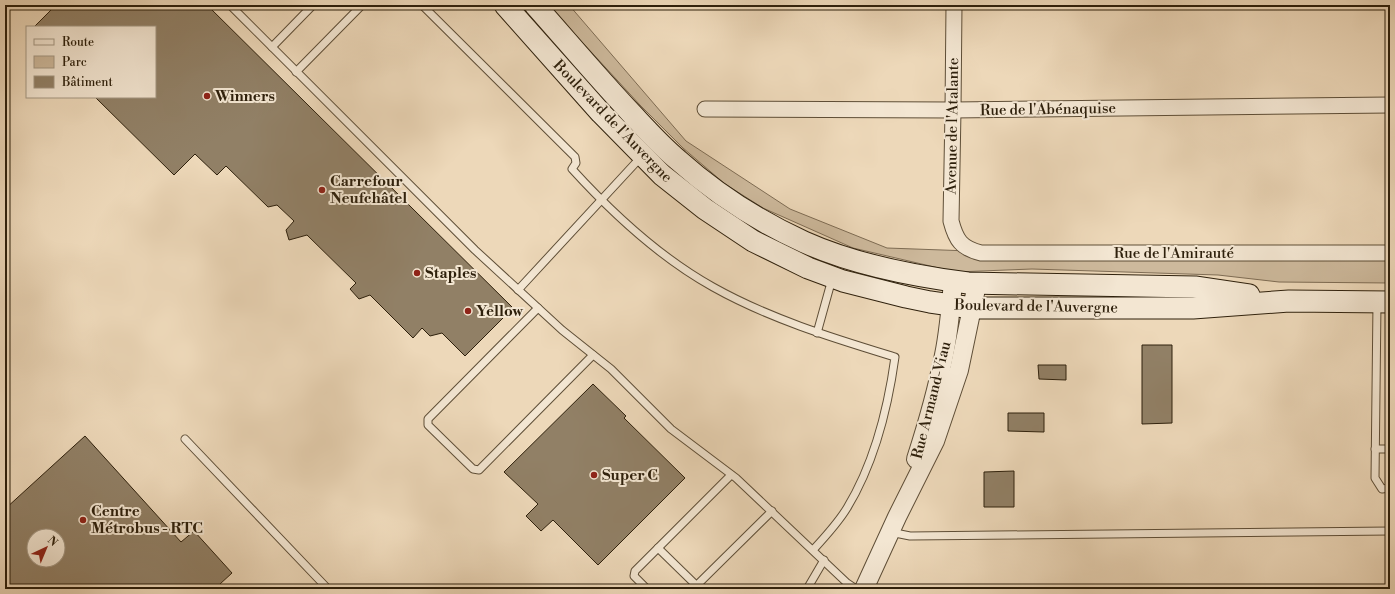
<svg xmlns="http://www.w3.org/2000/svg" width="1395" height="594" font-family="'Libre Bodoni',serif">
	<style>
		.green { fill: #cdb99c; stroke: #7e6c54 }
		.building { fill: #918066; stroke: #2e200c; fill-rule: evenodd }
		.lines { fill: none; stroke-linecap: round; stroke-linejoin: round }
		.service-casing { stroke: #5e4e37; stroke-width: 9 }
		.minor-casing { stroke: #5e4e37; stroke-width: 17 }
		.tertiary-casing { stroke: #5e4e37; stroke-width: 20 }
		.secondary-casing { stroke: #2e200c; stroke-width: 23 }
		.service { stroke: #f3e6d2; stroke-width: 7 }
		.minor { stroke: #f3e6d2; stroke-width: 15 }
		.tertiary { stroke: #f3e6d2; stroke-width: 18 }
		.secondary { stroke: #f3e6d2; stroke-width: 21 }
		.poi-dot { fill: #8f2418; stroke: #f3e6d2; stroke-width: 1.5 }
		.labels { text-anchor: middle; stroke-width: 4; stroke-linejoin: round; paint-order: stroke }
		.poi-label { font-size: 15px; font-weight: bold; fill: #2e200c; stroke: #f3e6d2; text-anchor: start }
		.street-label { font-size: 15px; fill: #2e200c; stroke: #f3e6d2 }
	</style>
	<rect width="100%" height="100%" fill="#edd8b9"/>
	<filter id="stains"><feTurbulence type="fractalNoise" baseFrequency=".005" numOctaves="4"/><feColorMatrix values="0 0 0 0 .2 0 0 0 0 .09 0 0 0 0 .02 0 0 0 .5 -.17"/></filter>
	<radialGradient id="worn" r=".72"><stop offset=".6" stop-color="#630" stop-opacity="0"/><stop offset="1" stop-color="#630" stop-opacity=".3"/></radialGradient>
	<!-- green -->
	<polygon class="green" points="548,5 569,5 686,141 790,209 887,248 970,251 1390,253 1390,283 1279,282 1218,275 1032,269 956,272 853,248 763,208 725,184 683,148 640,105"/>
	<!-- building -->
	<g class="building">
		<polygon points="56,5 207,5 513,308 465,356 442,333 430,336 422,328 413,338 370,295 359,299 350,289 356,283 307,235 289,240 286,230 294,221 277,205 268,207 226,166 217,175 195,154 174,175 95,97 155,97 155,27 34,27"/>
		<polygon points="1142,345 1172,345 1172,423 1142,424"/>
		<polygon points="1038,365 1066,365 1066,380 1039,379"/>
		<polygon points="593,384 626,416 624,418 685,478 598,565 553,520 541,531 526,516 538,504 504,472"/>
		<polygon points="1008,413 1044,413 1044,432 1008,431"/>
		<path d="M85,436L181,542L194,531L232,573L220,584L225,589H5V509ZM34,536H58V560H34Z"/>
		<polygon points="1014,471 1014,507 984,507 984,472"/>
	</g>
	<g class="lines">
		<!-- service casing -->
		<g class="service-casing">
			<g id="service">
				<polyline points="230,5 475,250 562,330 611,369 671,429 736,478 847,583 856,589"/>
				<path d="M422,5L575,157L576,163L572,169C613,214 659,257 713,287C770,319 833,338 895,357C888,408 875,462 847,508C838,523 825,537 813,550"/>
				<polyline points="272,47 313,5"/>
				<polyline points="296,72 362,5"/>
				<polyline points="518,290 641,157"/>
				<polyline points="1377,303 1375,478 1382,489 1390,488"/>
				<polyline points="538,308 428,419 428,425 473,469 479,470 593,355"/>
				<polyline points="817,333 832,279"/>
				<polyline points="185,439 328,589"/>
				<polyline points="1375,449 1390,449"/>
				<polyline points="890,532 910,536 1390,531"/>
				<polyline points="658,548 700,589"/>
				<polyline points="647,589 634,576 635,571 731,475"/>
				<polyline points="693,589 772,511"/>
				<polyline points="807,589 824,560"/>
			</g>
		</g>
		<!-- minor casing -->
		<g class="minor-casing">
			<g id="minor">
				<path d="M954,5L953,110L951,221C956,240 961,248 981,253H1390"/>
				<polyline points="705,109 953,110 1390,105"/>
			</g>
		</g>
		<!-- tertiary casing -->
		<g class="tertiary-casing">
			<g id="tertiary">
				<path d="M916,459C927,425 937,390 944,355C949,331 951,306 953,281"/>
				<polyline points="864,589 897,517 935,441 959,370 977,284"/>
			</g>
		</g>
		<!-- secondary casing -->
		<g class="secondary-casing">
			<g id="secondary">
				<polyline points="505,5 601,113 662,175 705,209 753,241 808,268 843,281 906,297 930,302 972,308 1193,308 1289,301 1390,302"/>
				<path d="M535,5C567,41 598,78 631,113C646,129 661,146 678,160C716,194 758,221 804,242C855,265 913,276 968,283L1195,287L1249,295"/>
			</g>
		</g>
		<!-- service -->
		<use href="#service" class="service"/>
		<!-- minor -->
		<use href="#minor" class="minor"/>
		<!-- tertiary -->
		<use href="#tertiary" class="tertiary"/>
		<!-- secondary -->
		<use href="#secondary" class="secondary"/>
	</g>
	<!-- markers -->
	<g class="poi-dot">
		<circle cx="207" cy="96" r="4"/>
		<circle cx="322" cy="190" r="4"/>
		<circle cx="417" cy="273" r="4"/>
		<circle cx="468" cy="311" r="4"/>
		<circle cx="594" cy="475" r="4"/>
		<circle cx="83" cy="520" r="4"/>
	</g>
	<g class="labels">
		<!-- poi labels -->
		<g class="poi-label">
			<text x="215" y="101">Winners</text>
			<text x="330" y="186">Carrefour<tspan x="330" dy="17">Neufchâtel</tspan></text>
			<text x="425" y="278">Staples</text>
			<text x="476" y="316">Yellow</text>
			<text x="602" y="480">Super C</text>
			<text x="91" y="516">Centre<tspan x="91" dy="17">Métrobus - RTC</tspan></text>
		</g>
		<!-- street labels -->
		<g class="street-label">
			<text transform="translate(1048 109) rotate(-1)" y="5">Rue de l'Abénaquise</text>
			<text transform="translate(613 121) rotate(46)" y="5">Boulevard de l'Auvergne</text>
			<text transform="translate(952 126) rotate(-89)" y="5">Avenue de l'Atalante</text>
			<text x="1174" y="258">Rue de l'Amirauté</text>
			<text transform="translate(1036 306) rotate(1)" y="5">Boulevard de l'Auvergne</text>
			<text transform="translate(931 400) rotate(-76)" y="5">Rue Armand-Viau</text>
		</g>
	</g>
	<!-- margin -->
	<rect width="1395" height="594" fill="none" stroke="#edd8b9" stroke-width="20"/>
	<rect x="6" y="6" width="1383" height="582" fill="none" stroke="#2e200c" stroke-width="2"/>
	<rect x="10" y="10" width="1375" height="574" fill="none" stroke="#2e200c"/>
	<!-- legend -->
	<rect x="26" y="26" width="130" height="72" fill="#f3e6d2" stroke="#a49783"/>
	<rect x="34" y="39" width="20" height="6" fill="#f3e6d2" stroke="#a49783"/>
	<text x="62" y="46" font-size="12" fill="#2e200c">Route</text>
	<rect x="34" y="56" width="20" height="12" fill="#cdb99c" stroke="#a49783"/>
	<text x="62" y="66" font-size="12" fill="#2e200c">Parc</text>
	<rect x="34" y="76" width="20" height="12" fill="#918066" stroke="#a49783"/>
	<text x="62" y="86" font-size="12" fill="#2e200c">Bâtiment</text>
	<!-- north arrow -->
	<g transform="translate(46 548) rotate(44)"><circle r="19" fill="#f3e6d2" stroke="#a49783"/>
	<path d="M0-3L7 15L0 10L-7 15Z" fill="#8f2418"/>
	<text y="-6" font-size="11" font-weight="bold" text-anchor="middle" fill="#2e200c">N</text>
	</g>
	<rect width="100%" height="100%" filter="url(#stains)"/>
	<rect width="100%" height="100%" fill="url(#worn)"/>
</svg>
